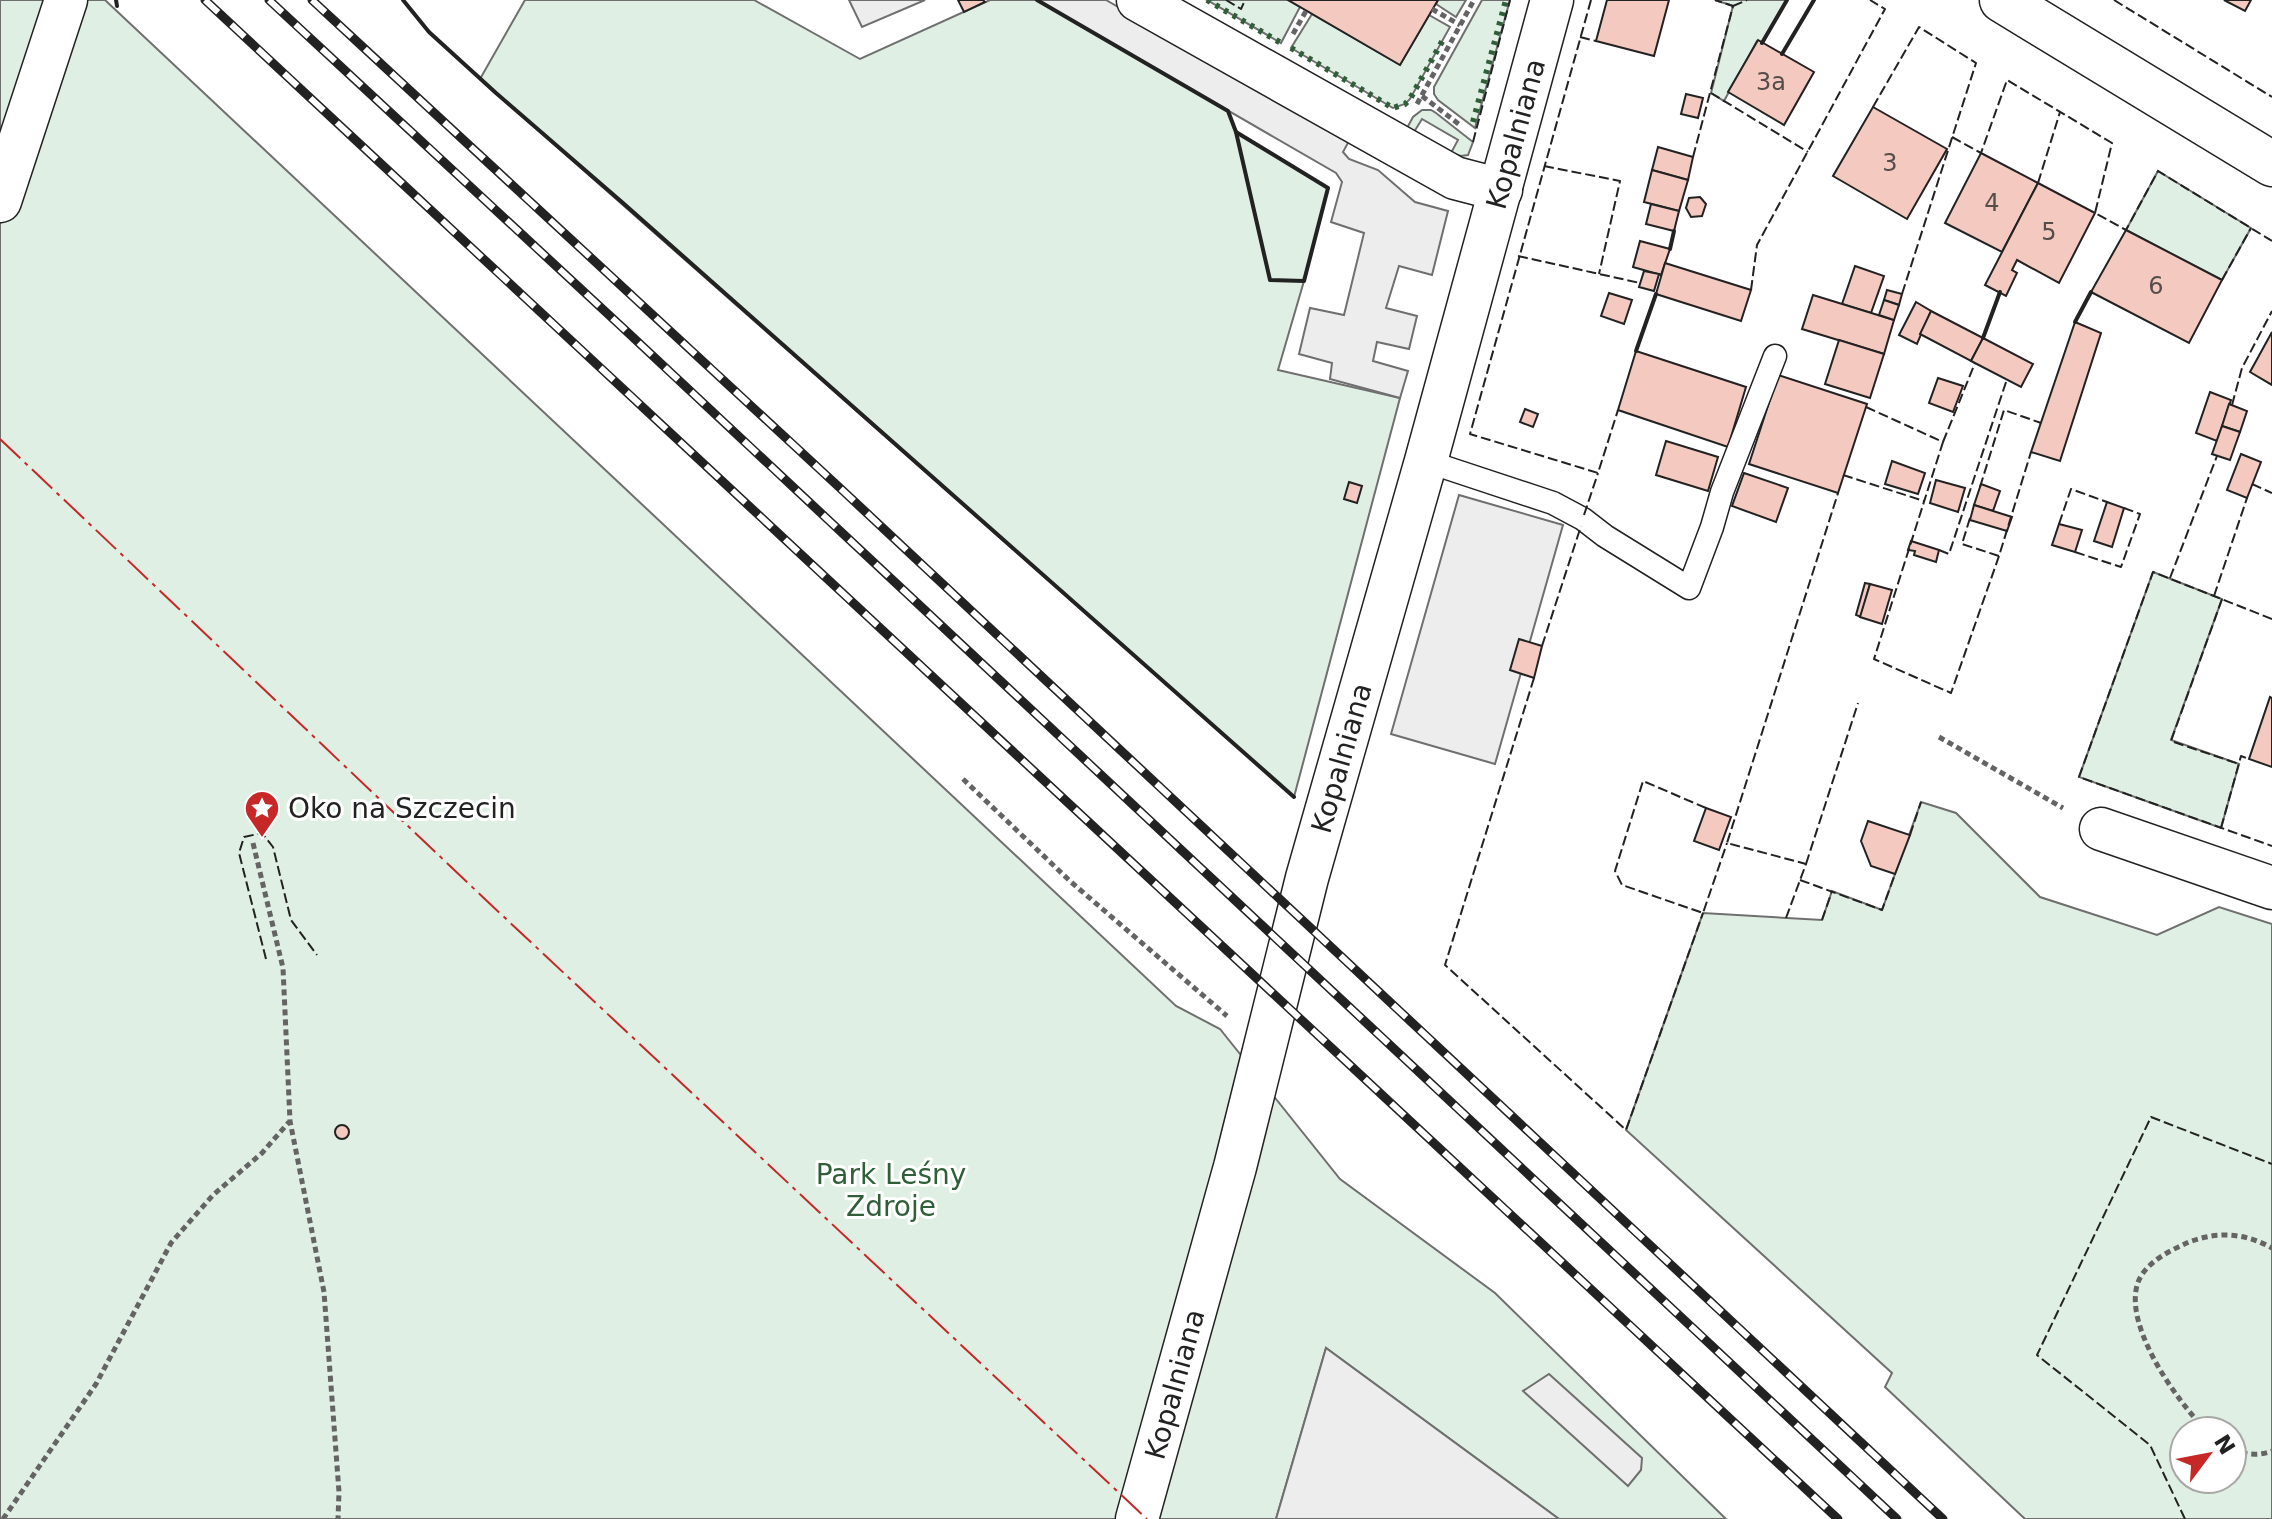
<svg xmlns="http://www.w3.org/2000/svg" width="2272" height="1519" font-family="'DejaVu Sans',sans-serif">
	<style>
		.green { fill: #e0efe3; stroke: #6f6f6f; stroke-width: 2; fill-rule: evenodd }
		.parking { fill: #ededed; stroke: #6f6f6f; stroke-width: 2 }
		.building { fill: #f3c9c0; stroke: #222; stroke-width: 2 }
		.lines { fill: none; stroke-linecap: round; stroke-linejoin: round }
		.service-casing { stroke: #222; stroke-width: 25 }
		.minor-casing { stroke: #222; stroke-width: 45 }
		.tertiary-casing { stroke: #222; stroke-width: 47 }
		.path { stroke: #646464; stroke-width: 5; stroke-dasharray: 6 4; stroke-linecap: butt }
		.service { stroke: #fff; stroke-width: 22 }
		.minor { stroke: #fff; stroke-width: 42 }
		.tertiary { stroke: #fff; stroke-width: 44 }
		.rail-casing { stroke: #222; stroke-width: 9 }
		.rail { stroke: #fff; stroke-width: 6; stroke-dasharray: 18; stroke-linecap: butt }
		.hedge { stroke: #2f5e38; stroke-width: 6; stroke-dasharray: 4 6; stroke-linecap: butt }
		.fence { stroke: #222; stroke-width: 2; stroke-dasharray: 10 4; stroke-linecap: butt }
		.wall { stroke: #222; stroke-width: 4 }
		.power { stroke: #c62828; stroke-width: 2; stroke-dasharray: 28 6 4 6; stroke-linecap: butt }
		.labels { text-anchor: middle; stroke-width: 6; stroke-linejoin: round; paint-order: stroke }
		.number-label { font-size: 24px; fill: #564c4a }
		.street-label { font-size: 28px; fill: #222; stroke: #fff }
		.poi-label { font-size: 28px; fill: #222; stroke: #fff; text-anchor: start }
		.park-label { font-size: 28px; fill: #2f5e38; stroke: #fff }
	</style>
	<rect width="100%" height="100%" fill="#fff"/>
	<!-- green -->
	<g class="green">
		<polygon points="0,0 105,0 1176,1006 1220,1029 1340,1179 1495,1293 1726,1519 1559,1519 1326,1348 1276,1519 0,1519"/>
		<polygon points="525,0 754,0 860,59 990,0 1037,0 1228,111 1236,132 1328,188 1304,281 1278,370 1400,398 1294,797 480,79"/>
		<polygon points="1207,0 1288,0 1300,7 1281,43"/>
		<polygon points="1438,0 1466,0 1456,17 1436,4"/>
		<polygon points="1482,0 1510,0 1475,128 1438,100 1434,94 1434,87"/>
		<polygon points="1715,0 1787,0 1762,43 1757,41 1724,101 1711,93 1733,6"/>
		<polygon points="1312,14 1400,65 1429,15 1450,27 1410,99 1405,104 1393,108 1291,48"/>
		<polygon points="1422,110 1431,110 1436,113 1473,142 1468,155 1461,156 1451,153 1458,140 1422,119 1414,132 1407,128 1413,117"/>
		<polygon points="2158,171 2251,228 2222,280 2126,230"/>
		<polygon points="2153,572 2222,599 2171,740 2239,764 2221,828 2079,777"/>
		<path d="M1921,802L1956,813L2040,897L2157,935L2219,907L2272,924V1519H2025L1885,1387L1892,1373L1626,1130L1703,913L1822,920L1832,891L1882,910ZM2184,1431H2232V1479H2184Z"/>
	</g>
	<!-- parking -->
	<g class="parking">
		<polygon points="849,0 925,0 862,27"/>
		<polygon points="1037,0 1106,0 1349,141 1343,152 1349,159 1378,170 1415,202 1448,211 1432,275 1399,266 1386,308 1417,316 1409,349 1377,342 1373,361 1408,371 1400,398 1330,379 1332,363 1299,354 1310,308 1344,315 1364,233 1331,222 1342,182 1336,173"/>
		<polygon points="1459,495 1563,525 1495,764 1391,734"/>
		<polygon points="1326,1348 1559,1519 1276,1519"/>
		<polygon points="1549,1374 1642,1458 1641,1470 1628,1486 1523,1391"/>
	</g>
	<!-- building -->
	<g class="building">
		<polygon points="958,0 983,0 985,2 964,12"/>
		<polygon points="1288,0 1438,0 1400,65"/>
		<polygon points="1607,0 1669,0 1654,56 1596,41"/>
		<polygon points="2224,0 2251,0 2245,11"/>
		<polygon points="1758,40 1814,72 1784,125 1728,92"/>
		<polygon points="1686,94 1703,98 1698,118 1681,114"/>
		<polygon points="1873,107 1947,149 1907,219 1833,176"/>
		<polygon points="1658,147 1693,157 1688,180 1652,170"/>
		<polygon points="1981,153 2038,183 2002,252 1945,223"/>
		<polygon points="1652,170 1688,180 1679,211 1644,202"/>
		<polygon points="2038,183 2095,213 2059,283 2017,260 2012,270 2017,273 2006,296 1985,285"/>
		<polygon points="1700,197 1706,204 1702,216 1691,217 1686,208 1689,198"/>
		<polygon points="1651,204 1679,211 1674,231 1646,224"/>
		<polygon points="2126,230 2222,280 2189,343 2091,292"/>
		<polygon points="1640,241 1670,249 1661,275 1633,267"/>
		<polygon points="1665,263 1751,290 1741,321 1656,294"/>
		<polygon points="1855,266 1884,276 1871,313 1842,304"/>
		<polygon points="1644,271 1659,274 1654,291 1639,287"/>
		<polygon points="1887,290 1902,294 1899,305 1884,300"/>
		<polygon points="1609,293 1632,300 1624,324 1601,316"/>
		<polygon points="1813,295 1894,320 1884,354 1802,329"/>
		<polygon points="1884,300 1899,305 1894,320 1879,315"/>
		<polygon points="1916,302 1931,311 1917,344 1899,335"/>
		<polygon points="1931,311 1983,338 1971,361 1920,334"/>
		<polygon points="2075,322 2101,333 2060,461 2031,452"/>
		<polygon points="2272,332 2272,385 2250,372"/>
		<polygon points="1983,338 2033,364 2021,387 1971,361"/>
		<polygon points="1839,340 1884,354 1870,398 1825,384"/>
		<polygon points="1636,351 1746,387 1728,447 1618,410"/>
		<polygon points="1778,375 1867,404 1838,493 1749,464"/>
		<polygon points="1938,378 1963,386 1953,412 1929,403"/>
		<polygon points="2210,392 2231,400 2217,441 2196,433"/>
		<polygon points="2229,404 2247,411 2240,432 2222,426"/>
		<polygon points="1525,409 1538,414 1533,427 1520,422"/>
		<polygon points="2222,426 2240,432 2230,460 2212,454"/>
		<polygon points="1666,441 1718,457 1708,491 1656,475"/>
		<polygon points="2241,454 2261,462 2247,498 2227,490"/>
		<polygon points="1892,461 1925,473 1918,494 1885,484"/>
		<polygon points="1744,473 1788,488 1776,522 1732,506"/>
		<polygon points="1936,480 1965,488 1958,512 1930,503"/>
		<polygon points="1349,482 1362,486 1357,503 1344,499"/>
		<polygon points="1981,484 2000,491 1993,511 1974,505"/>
		<polygon points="2107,502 2124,508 2112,547 2094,541"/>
		<polygon points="1974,505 2012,517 2007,531 1970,520"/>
		<polygon points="2059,524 2082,530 2075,552 2052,545"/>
		<polygon points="1911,541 1939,550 1936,562 1914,555 1915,551 1908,550"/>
		<polygon points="1865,583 1870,584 1861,617 1856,615"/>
		<polygon points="1870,584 1892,590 1882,624 1860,617"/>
		<polygon points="1519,639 1542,646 1534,678 1510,670"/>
		<polygon points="2270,697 2272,698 2272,767 2249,759"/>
		<polygon points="1706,808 1731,817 1719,850 1694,841"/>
		<polygon points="1868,821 1910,835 1895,874 1871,866 1861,841"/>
		<circle cx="342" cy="1132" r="7"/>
	</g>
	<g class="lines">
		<!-- service casing -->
		<g class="service-casing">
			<polyline id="service" points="1426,461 1553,503 1583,519 1605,536 1689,588 1712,527 1722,492 1775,356"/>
		</g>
		<!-- minor casing -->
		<g class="minor-casing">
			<g id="minor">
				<polyline points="1138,0 1455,178 1501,190"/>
				<polyline points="0,201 66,0"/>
				<polyline points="2101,829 2272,888"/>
				<path id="s1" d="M1137,1519L1235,1167L1307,878L1426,461L1552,0"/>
			</g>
		</g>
		<!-- tertiary casing -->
		<g class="tertiary-casing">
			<polyline id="tertiary" points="2002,0 2272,164"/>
		</g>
		<!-- path -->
		<g class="path">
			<polyline points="1432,9 1460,25"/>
			<polyline points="1293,34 1306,11"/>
			<polyline points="1422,96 1460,125"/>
			<polyline points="1417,104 1474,0"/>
			<polyline points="1939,737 2063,808"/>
			<polyline points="963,779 1071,882 1227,1016"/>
			<polyline points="253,843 283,968 290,1121 324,1292 339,1492 338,1519"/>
			<path d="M2207,1431C2178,1403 2113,1314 2143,1273C2153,1259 2173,1249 2189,1242C2218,1231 2245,1233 2272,1248"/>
			<path d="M2232,1449C2245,1455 2259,1456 2272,1451"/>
			<polyline points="3,1519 96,1384 171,1243 213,1195 262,1153 289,1122"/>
		</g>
		<!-- service -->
		<use href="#service" class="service"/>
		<!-- minor -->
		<use href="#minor" class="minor"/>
		<!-- tertiary -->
		<use href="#tertiary" class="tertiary"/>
		<!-- rail casing -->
		<g class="rail-casing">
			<g id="rail">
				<polyline points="205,0 1838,1519"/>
				<polyline points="269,0 623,328 1897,1519"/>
				<polyline points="312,0 840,488 1943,1519"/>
			</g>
		</g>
		<!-- rail -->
		<use href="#rail" class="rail"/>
		<!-- hedge -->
		<g class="hedge">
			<polyline points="1207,0 1281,43"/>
			<polyline points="1291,48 1393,108 1405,104 1410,99 1444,38"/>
			<polyline points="1473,122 1506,0"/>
		</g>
		<!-- fence -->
		<g class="fence">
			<polyline points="1226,0 1241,9 1245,0"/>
			<polyline points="1591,0 1470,434 1598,473 1618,410"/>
			<polyline points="2114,0 2272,97"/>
			<polyline points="1733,6 1747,0"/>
			<polyline points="1580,37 1596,41"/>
			<polyline points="1711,93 1808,152"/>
			<polyline points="1873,107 1919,27 1976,63 1902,294"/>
			<polyline points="1952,137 1981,153 2007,80 2112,143 2095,213 2126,230 2158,171 2272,241"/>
			<polyline points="1473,142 1510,0"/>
			<polyline points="1693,157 1733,6 1715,0"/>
			<polyline points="1544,166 1620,181 1599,274"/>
			<polyline points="2038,183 2060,112"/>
			<polyline points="1518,256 1640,283"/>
			<polyline points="2222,280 2251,228"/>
			<polyline points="1751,290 1757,245 1885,9 1870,0"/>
			<polyline points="2232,405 2242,368 2272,311"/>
			<polyline points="1866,407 1943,442 1874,659 1951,693 1999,556"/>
			<polyline points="1943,442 1975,363"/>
			<polyline points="1843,475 1924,501"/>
			<polyline points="2252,484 2272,493"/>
			<polyline points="1980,487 2004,410 2041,423"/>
			<polyline points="1584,515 1598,473"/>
			<polyline points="1970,518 1962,544 1999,556 2031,452"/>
			<polyline points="2059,524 2071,489 2107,502"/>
			<polyline points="1939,550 1949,554 2007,379"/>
			<polyline points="2075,552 2121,567 2140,514 2124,508"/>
			<polyline points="2170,578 2217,456"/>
			<polyline points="2214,596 2247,498"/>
			<polyline points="2222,599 2171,741 2239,764"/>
			<polyline points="2272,619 2153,572 2079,777 2272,846"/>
			<polyline points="1542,646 1581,526"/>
			<polyline points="1534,678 1445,965 1626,1130 1703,913"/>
			<polyline points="1706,808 1643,781 1615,871 1622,885 1703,913 1727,843"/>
			<polyline points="2221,828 2241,756 2249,759"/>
			<polyline points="1910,835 1921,802"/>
			<polyline points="1806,864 1858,703"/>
			<polyline points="1800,880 1882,910 1895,874"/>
			<polyline points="1786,918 1806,864 1727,843 1838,493"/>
			<polyline points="1822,920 1832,891"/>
			<polyline points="266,959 239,853 244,837 262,833 273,847 291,920 317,955"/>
			<polyline points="2185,1519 2150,1445 2037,1355 2151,1117 2272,1164"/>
		</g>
		<!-- wall -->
		<g class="wall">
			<polyline points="116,0 117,6"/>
			<polyline points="403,0 429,32 496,93 623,203 1294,797"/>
			<polyline points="1037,0 1228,111 1236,132"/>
			<polyline points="1762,43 1787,0"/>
			<polyline points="1782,54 1814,0"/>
			<polygon points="1236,132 1328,188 1304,281 1270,280"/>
			<polyline points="1670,249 1674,231"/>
			<polyline points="2075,322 2091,292"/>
			<polyline points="1983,338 2000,292"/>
			<polyline points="1636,351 1656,294"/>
		</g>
		<!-- power -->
		<polyline class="power" points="0,439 488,902 1147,1519"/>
	</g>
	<!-- icons -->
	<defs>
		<g id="sight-pin" transform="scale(1.8)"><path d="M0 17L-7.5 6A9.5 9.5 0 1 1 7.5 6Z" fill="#c62828" stroke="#fff"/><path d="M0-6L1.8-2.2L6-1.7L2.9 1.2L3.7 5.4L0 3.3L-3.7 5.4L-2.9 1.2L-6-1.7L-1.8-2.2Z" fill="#fff"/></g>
	</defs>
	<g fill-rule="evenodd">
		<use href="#sight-pin" x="262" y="808"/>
	</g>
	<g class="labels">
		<!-- number labels -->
		<g class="number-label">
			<text x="1771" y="90">3a</text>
			<text x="1890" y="171">3</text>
			<text x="1992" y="211">4</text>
			<text x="2049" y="240">5</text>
			<text x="2156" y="294">6</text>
		</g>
		<!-- street labels -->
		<g class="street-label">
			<text dy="10" stroke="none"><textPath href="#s1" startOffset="1436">Kopalniana</textPath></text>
			<text dy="10" stroke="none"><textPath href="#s1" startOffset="788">Kopalniana</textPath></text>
			<text dy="10" stroke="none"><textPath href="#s1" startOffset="140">Kopalniana</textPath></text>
		</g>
		<!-- poi labels -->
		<g class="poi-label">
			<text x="288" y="818">Oko na Szczecin</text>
		</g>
		<!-- park labels -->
		<g class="park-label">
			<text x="891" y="1184">Park Leśny<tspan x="891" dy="32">Zdroje</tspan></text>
		</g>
	</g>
	<!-- north arrow -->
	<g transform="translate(2208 1455) rotate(58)"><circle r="38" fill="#ffffff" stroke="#a7a7a7" stroke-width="2"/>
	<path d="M0-6L14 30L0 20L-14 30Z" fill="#c62828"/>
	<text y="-12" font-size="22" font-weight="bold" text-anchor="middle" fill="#222222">N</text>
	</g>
</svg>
